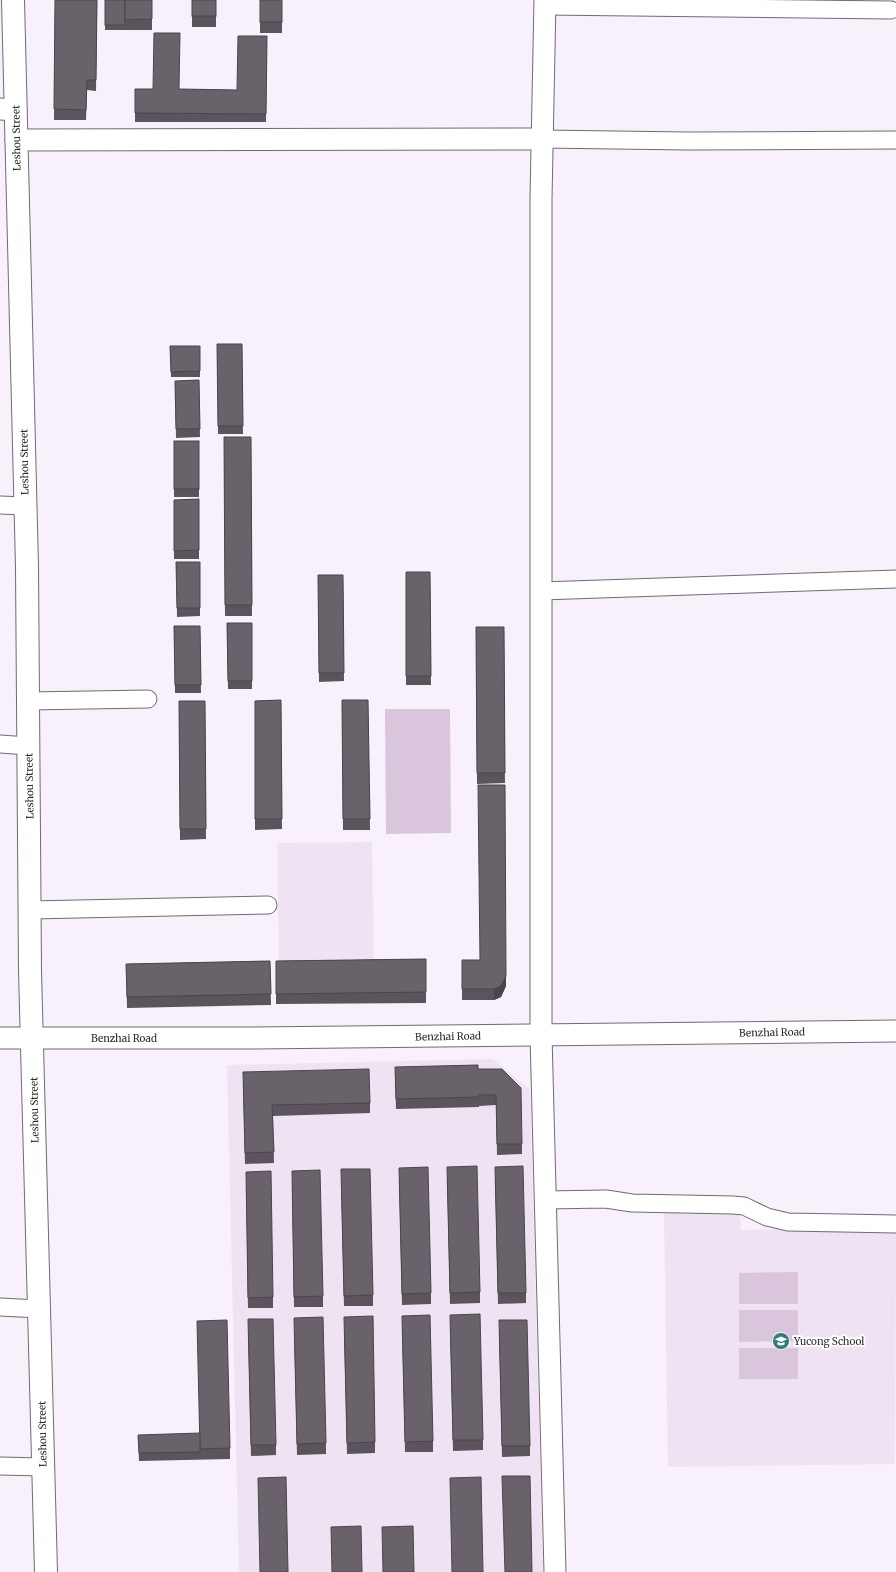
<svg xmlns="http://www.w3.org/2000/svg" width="896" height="1572" font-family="Merriweather,serif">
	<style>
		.built { fill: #efe2f2 }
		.green { fill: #d9c6dc }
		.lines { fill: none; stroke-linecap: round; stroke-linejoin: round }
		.minor-casing { stroke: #716a73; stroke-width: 19 }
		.tertiary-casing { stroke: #716a73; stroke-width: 23 }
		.secondary-casing { stroke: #716a73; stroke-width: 24 }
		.minor { stroke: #fff; stroke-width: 17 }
		.tertiary { stroke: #fff; stroke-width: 21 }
		.secondary { stroke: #fff; stroke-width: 22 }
		.wall { fill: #5b545c }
		.shaded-wall { fill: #4a454b }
		.building { fill: #6a626b; stroke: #4a454b }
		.labels { text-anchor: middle; stroke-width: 4; stroke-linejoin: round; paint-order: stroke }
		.street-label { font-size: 10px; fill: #2d2a2d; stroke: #fff }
		.poi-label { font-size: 10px; fill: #2d2a2d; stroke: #fff; text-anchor: start }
	</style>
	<rect width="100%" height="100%" fill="#f8f0fa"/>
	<!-- built -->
	<g class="built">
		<polygon points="372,842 374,967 279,968 277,843"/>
		<polygon points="493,1059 530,1090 543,1572 239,1572 227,1065"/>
		<polygon points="664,1212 740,1212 741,1230 896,1229 895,1464 668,1467"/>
	</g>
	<!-- green -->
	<g class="green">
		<polygon points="385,709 450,709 451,833 386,834"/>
		<polygon points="798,1272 798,1304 739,1304 739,1273"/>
		<polygon points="739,1310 798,1310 798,1341 739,1342"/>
		<rect x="739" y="1348" width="59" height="31"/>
	</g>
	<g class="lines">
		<!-- minor casing -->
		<g class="minor-casing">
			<g id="minor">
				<polyline points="545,6 891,10"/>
				<polyline points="542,139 688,141 896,140"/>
				<polyline points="0,505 25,506"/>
				<polyline points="541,591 896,579"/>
				<polyline points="28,701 148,699"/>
				<polyline points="0,744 28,746"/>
				<polyline points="30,910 268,905"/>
				<polyline points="545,1200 606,1199 632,1203 733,1205 744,1206 767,1217 788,1222 896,1224"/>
				<polyline points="0,1307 39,1309"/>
				<polyline points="0,1466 43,1467"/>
			</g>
		</g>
		<!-- tertiary casing -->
		<g class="tertiary-casing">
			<g id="tertiary">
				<polyline points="545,0 541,199 541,1035 555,1572"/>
				<polyline points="0,109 16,110"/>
				<polyline points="16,140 542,139"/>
				<polyline points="0,1038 248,1038 896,1031"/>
			</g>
		</g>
		<!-- secondary casing -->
		<g class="secondary-casing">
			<polyline id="secondary" points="13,0 27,567 30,971 46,1572"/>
		</g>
		<!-- minor -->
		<use href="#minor" class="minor"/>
		<!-- tertiary -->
		<use href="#tertiary" class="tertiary"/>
		<!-- secondary -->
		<use href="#secondary" class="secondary"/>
	</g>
	<!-- wall -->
	<g class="wall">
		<polygon points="55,0 97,0 96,91 87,90 86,120 54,120"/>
		<rect x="105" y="0" width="47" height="30"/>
		<rect x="192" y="0" width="24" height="27"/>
		<rect x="260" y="0" width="22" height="33"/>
		<polygon points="267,36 266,122 135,122 135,89 237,90"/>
		<polygon points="217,344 242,344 243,434 218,434"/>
		<polygon points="170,346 200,346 200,377 171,377"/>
		<polygon points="199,380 200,437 176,438 175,381"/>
		<polygon points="224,437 251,437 252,616 225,616"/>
		<rect x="174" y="441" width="25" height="56"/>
		<polygon points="199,499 199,559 174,559 174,500"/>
		<polygon points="176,562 200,562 200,616 177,617"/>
		<polygon points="406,572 430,572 431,685 406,685"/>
		<polygon points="318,575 343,575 344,681 319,682"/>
		<polygon points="227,623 252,623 252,689 228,689"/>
		<polygon points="174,626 200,626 201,693 175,693"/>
		<polygon points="476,627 504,627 505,783 477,784"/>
		<polygon points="281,700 282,829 255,830 255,701"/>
		<polygon points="342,700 368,700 370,830 343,830"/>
		<polygon points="179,701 205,701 206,839 180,840"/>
		<polygon points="426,959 426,1003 276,1004 276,961"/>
		<polygon points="462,960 506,986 501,997 494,1000 462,1000"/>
		<polygon points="270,961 271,1005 127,1008 126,964"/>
		<polygon points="478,1069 502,1069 522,1144 522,1154 497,1155 496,1105 479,1106 479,1107 396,1109 395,1077"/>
		<polygon points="243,1083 370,1103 370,1113 273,1116 274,1163 245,1164"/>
		<polygon points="447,1178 480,1292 480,1303 450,1304"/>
		<polygon points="495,1178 526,1293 526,1303 498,1304"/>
		<polygon points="399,1179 431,1293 431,1304 402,1305"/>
		<polygon points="341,1180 373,1295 373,1306 344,1306"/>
		<polygon points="292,1182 323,1296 323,1307 294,1307"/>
		<polygon points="246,1183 273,1297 273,1308 248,1308"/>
		<polygon points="450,1325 483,1440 483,1450 453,1451"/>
		<polygon points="402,1326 433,1441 433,1452 405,1452"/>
		<polygon points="344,1328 375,1442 375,1453 347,1454"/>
		<polygon points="294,1329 326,1443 326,1454 297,1455"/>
		<polygon points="248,1330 276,1445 276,1455 251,1456"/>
		<polygon points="499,1331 530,1446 530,1456 502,1457"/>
		<polygon points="138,1435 230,1448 230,1459 139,1461"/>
	</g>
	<!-- shaded-wall -->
	<polygon class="shaded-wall" points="506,976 506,986 501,997 494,1000 494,989"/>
	<!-- building -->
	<g class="building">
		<polygon points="55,0 97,0 96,80 87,80 86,110 54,109"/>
		<rect x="105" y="0" width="20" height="25"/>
		<polygon points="125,0 152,0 152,19 125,20"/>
		<rect x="192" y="0" width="24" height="16"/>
		<rect x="260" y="0" width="22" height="22"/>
		<polygon points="154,33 180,33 179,89 237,90 238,36 267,36 266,114 135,113 135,89 153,89"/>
		<polygon points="217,344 242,344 243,426 218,426"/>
		<polygon points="170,346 200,346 200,371 171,372"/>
		<polygon points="199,380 200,429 176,429 175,381"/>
		<polygon points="224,437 251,437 252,605 225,605"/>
		<rect x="174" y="441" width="25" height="48"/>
		<polygon points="199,499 199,550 174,551 174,500"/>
		<polygon points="176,562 200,562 200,608 177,608"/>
		<polygon points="406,572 430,572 431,676 406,676"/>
		<polygon points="318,575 343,575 344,673 319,673"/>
		<polygon points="227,623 252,623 252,681 228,681"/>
		<polygon points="174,626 200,626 201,685 175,685"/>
		<polygon points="476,627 504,627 505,773 477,773"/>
		<polygon points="281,700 282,819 255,819 255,701"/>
		<polygon points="342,700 368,700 370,819 343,819"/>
		<polygon points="179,701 205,701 206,829 180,829"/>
		<polygon points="478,785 505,785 506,976 501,986 494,989 462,989 462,960 480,960"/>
		<polygon points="426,959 426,992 276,994 276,961"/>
		<polygon points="270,961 271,994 127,997 126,964"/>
		<polygon points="478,1065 478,1069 502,1069 521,1088 522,1144 497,1144 496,1095 479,1095 479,1097 396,1099 395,1067"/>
		<polygon points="369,1069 370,1103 272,1105 274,1152 245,1153 243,1072"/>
		<polygon points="477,1166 480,1292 450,1293 447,1167"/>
		<polygon points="523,1166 526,1293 498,1293 495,1167"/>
		<polygon points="428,1167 431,1293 402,1294 399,1168"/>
		<polygon points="341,1169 370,1169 373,1295 344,1296"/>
		<polygon points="320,1170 323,1296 294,1297 292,1171"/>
		<polygon points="271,1171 273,1297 248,1298 246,1172"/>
		<polygon points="480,1314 483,1440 453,1440 450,1315"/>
		<polygon points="430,1315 433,1441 405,1442 402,1316"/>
		<polygon points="373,1316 375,1442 347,1443 344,1317"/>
		<polygon points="323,1317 326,1443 297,1444 294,1318"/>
		<polygon points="248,1319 273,1319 276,1445 251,1445"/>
		<polygon points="227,1320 230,1448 200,1449 197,1321"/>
		<polygon points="499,1320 527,1320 530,1446 502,1446"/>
		<polygon points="200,1433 200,1452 139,1453 138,1435"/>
		<polygon points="502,1476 530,1476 532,1572 505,1572"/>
		<polygon points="286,1477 288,1572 260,1572 258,1478"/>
		<polygon points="481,1477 483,1572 452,1572 450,1478"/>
		<polygon points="361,1526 362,1572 332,1572 331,1527"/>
		<polygon points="413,1526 414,1572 383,1572 382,1527"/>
	</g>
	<!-- icons -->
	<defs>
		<g id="school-disc" transform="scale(0.9)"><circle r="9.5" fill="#327b78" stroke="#fff"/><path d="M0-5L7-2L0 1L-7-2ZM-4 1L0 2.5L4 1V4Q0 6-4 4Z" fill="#fff"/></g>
	</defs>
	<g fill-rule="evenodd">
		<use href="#school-disc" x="781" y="1341"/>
	</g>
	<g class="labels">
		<!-- street labels -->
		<g class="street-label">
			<text transform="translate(16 138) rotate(-91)" y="4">Leshou Street</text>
			<text transform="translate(24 462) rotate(-91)" y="4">Leshou Street</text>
			<text transform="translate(29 786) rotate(-91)" y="4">Leshou Street</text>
			<text transform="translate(772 1032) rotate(-1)" y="4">Benzhai Road</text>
			<text transform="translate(448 1036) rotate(-1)" y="4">Benzhai Road</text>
			<text x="124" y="1042">Benzhai Road</text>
			<text transform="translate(34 1110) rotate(-91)" y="4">Leshou Street</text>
			<text transform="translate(42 1434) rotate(-91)" y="4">Leshou Street</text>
		</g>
		<!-- poi labels -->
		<g class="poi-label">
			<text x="794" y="1345">Yucong School</text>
		</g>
	</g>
</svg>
